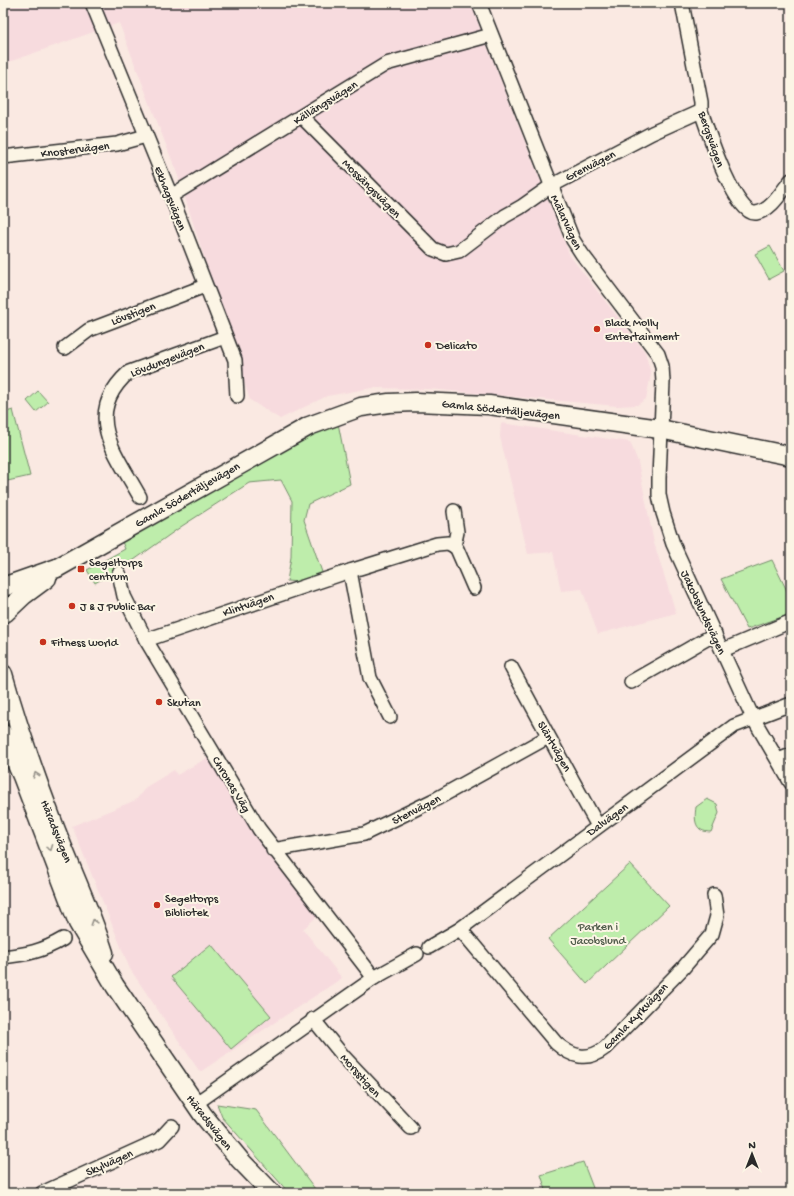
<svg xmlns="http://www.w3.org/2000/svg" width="794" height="1196" font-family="'Gochi Hand',sans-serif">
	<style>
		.built { fill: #f7dbde }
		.green { fill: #beedab; stroke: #748c6b }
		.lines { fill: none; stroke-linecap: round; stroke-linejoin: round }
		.street-casing { stroke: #2b2b2b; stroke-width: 16 }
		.secondary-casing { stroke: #2b2b2b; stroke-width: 21 }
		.street { stroke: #fcf5e5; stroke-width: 13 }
		.secondary { stroke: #fcf5e5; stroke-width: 18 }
		.oneway { stroke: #949088 }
		.poi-dot { fill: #c8321e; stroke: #fcf5e5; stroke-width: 1.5 }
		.labels { text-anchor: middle; stroke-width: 4; stroke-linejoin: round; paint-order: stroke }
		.street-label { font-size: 12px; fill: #2b2b2b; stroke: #fcf5e5 }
		.poi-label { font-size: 12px; fill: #2b2b2b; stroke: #fcf5e5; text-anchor: start }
		.park-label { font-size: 12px; fill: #505c4b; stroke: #fcf5e5 }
	</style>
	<rect width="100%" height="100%" fill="#fae9e2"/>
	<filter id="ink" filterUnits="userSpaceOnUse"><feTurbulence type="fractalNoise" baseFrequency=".025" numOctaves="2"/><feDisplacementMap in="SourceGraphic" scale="8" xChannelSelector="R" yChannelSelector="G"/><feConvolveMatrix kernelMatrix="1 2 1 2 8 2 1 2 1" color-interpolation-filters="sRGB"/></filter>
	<g filter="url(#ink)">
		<!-- built -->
		<g class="built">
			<polygon points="3,3 470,3 570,256 645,352 651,374 646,399 637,405 617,406 429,389 372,388 327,396 280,419 250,400 178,176 119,23 3,64"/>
			<polygon points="501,423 630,442 638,462 654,543 676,613 598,634 582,589 561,591 553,552 528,554 500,437"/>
			<polygon points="209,757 254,831 320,914 303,929 342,978 200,1072 130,969 72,826 136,800 146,787 174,770 177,775"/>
		</g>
		<!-- green -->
		<g class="green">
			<polygon points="770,246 784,271 769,279 755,254"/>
			<polygon points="38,391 48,402 36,412 27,401"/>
			<polygon points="13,410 30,476 3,482 3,413"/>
			<polygon points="338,423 350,484 308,504 304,520 323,575 299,582 287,581 291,557 292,501 281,480 249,483 182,526 134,560 95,583 87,570 125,549 120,537 247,465"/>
			<polygon points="772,560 791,599 791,614 747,629 721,579"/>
			<path d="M707,799L717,804L719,813L711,832C695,832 694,821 696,807Z"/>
			<polygon points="630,864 669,906 587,984 548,939"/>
			<polygon points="211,944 271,1016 231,1049 171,977"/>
			<polygon points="217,1104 256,1110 318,1193 289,1193 222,1117"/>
			<polygon points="583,1162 595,1193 547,1193 541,1175"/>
		</g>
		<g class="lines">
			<!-- street casing -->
			<g class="street-casing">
				<g id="street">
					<polyline points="92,3 171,196 235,360 237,396"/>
					<polyline points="479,3 573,240 582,254 658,354 662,366 663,382 659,478 659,495 663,513 673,544 753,718 791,783"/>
					<path d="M682,3L701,102V111C707,128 735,216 756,213C771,211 782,191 791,180"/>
					<polyline points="302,117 433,249 446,254 459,251 505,216 521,207 551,186 652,133 701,111"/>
					<polyline points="3,157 117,144 146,136"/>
					<polyline points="171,196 386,64 491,35"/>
					<polyline points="65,348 89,330 205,286"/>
					<path d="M140,497C116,453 81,415 129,372L225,337"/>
					<polyline points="454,511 457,532 454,546 457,549 474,588"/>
					<polyline points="350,571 370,678 390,717"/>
					<polyline points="119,573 124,596 146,640 259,829 374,978 195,1104"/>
					<polyline points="146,640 350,571 437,544 448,543 454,546"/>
					<polyline points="723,650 787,623"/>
					<path d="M511,667C540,720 568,773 598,826"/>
					<polyline points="631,682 715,634"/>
					<polyline points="778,760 791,755"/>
					<polyline points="273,850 364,834 438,798 548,737"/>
					<path d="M460,929L556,1043C572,1057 587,1062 605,1048L683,968L712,934L717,916L714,895"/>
					<polyline points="429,947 460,929 734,726 791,704"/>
					<path d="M3,957C27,954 41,952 63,939"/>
					<polyline points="374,978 417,954"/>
					<polyline points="313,1019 344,1057 411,1128"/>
					<polyline points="42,1193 159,1140 172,1126"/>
				</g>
			</g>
			<!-- secondary casing -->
			<g class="secondary-casing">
				<g id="secondary">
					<polyline points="3,587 57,568 309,426 361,407 389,403 416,402 489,405 660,429 791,456"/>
					<polyline points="5,613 24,595 47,578"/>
					<path d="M3,674C16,720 32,767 49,812C66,859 89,905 104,953"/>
					<polyline points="3,734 22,776 78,923 115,986 203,1115 240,1160 272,1193"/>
				</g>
			</g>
			<!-- street -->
			<use href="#street" class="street"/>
			<!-- secondary -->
			<use href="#secondary" class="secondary"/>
		</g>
		<!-- one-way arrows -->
		<defs><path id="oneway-chevron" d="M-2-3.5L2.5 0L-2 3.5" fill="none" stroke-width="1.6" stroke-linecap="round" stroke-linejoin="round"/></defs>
		<g class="oneway">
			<use href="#oneway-chevron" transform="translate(36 775) rotate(-109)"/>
			<use href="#oneway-chevron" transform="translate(50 848) rotate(69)"/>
			<use href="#oneway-chevron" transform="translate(94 922) rotate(-108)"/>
		</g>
	</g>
	<!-- markers -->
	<g class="poi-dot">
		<circle cx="597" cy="329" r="4"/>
		<circle cx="428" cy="345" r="4"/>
		<rect x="77" y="565" width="8" height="8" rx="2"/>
		<circle cx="72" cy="606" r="4"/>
		<circle cx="43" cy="642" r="4"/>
		<circle cx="159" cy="702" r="4"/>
		<circle cx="157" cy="905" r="4"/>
	</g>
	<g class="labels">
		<!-- street labels -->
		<g class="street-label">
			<text transform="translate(325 102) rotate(-32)" y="4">Källängsvägen</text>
			<text transform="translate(712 139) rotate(71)" y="4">Bergsvägen</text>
			<text transform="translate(75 149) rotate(-7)" y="4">Knostervägen</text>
			<text transform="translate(590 165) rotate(-27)" y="4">Grenvägen</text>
			<text transform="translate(372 188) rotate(45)" y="4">Mossängsvägen</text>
			<text transform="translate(171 198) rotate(68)" y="4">Ekhagsvägen</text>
			<text transform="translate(567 222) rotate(65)" y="4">Mälarvägen</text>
			<text transform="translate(133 313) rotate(-21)" y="4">Lövstigen</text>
			<text transform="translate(167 359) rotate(-21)" y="4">Lövdungevägen</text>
			<text transform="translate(501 409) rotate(6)" y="4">Gamla Södertäljevägen</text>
			<text transform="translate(187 494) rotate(-30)" y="4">Gamla Södertäljevägen</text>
			<text transform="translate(248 604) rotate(-19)" y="4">Klintvägen</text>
			<text transform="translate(704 612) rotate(65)" y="4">Jakobslundsvägen</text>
			<text transform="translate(555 746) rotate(60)" y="4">Släntvägen</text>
			<text transform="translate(232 784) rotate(59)" y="4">Chronas Väg</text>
			<text transform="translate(416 809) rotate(-27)" y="4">Stenvägen</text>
			<text transform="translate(607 819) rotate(-36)" y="4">Dalvägen</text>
			<text transform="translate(57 831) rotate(68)" y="4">Häradsvägen</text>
			<text transform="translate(635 1016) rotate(-46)" y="4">Gamla Kyrkvägen</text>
			<text transform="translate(361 1075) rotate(48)" y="4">Morsstigen</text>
			<text transform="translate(210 1122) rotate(52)" y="4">Häradsvägen</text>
			<text transform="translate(109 1162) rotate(-24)" y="4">Skylvägen</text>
		</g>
		<!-- poi labels -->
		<g class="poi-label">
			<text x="605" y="326">Black Molly<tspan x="605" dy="14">Entertainment</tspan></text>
			<text x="436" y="349">Delicato</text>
			<text x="89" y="566">Segeltorps<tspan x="89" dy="14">centrum</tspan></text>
			<text x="80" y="610">J &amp; J Public Bar</text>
			<text x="51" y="646">Fitness world</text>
			<text x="167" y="706">Skutan</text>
			<text x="165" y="902">Segeltorps<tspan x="165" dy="14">Bibliotek</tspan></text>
		</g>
		<!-- park labels -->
		<g class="park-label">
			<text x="598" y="930">Parken i<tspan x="598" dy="14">Jacobslund</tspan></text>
		</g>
	</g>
	<!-- margin -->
	<rect width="794" height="1196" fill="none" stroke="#fcf5e5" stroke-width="16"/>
	<rect x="8" y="8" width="778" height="1180" fill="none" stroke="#2b2b2b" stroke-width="1.5" filter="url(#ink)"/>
	<!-- north arrow -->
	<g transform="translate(752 1154)" stroke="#fcf5e5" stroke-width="3" paint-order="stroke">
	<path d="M0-3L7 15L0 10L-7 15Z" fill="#2b2b2b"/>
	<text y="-6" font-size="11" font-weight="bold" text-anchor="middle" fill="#2b2b2b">N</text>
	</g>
</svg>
